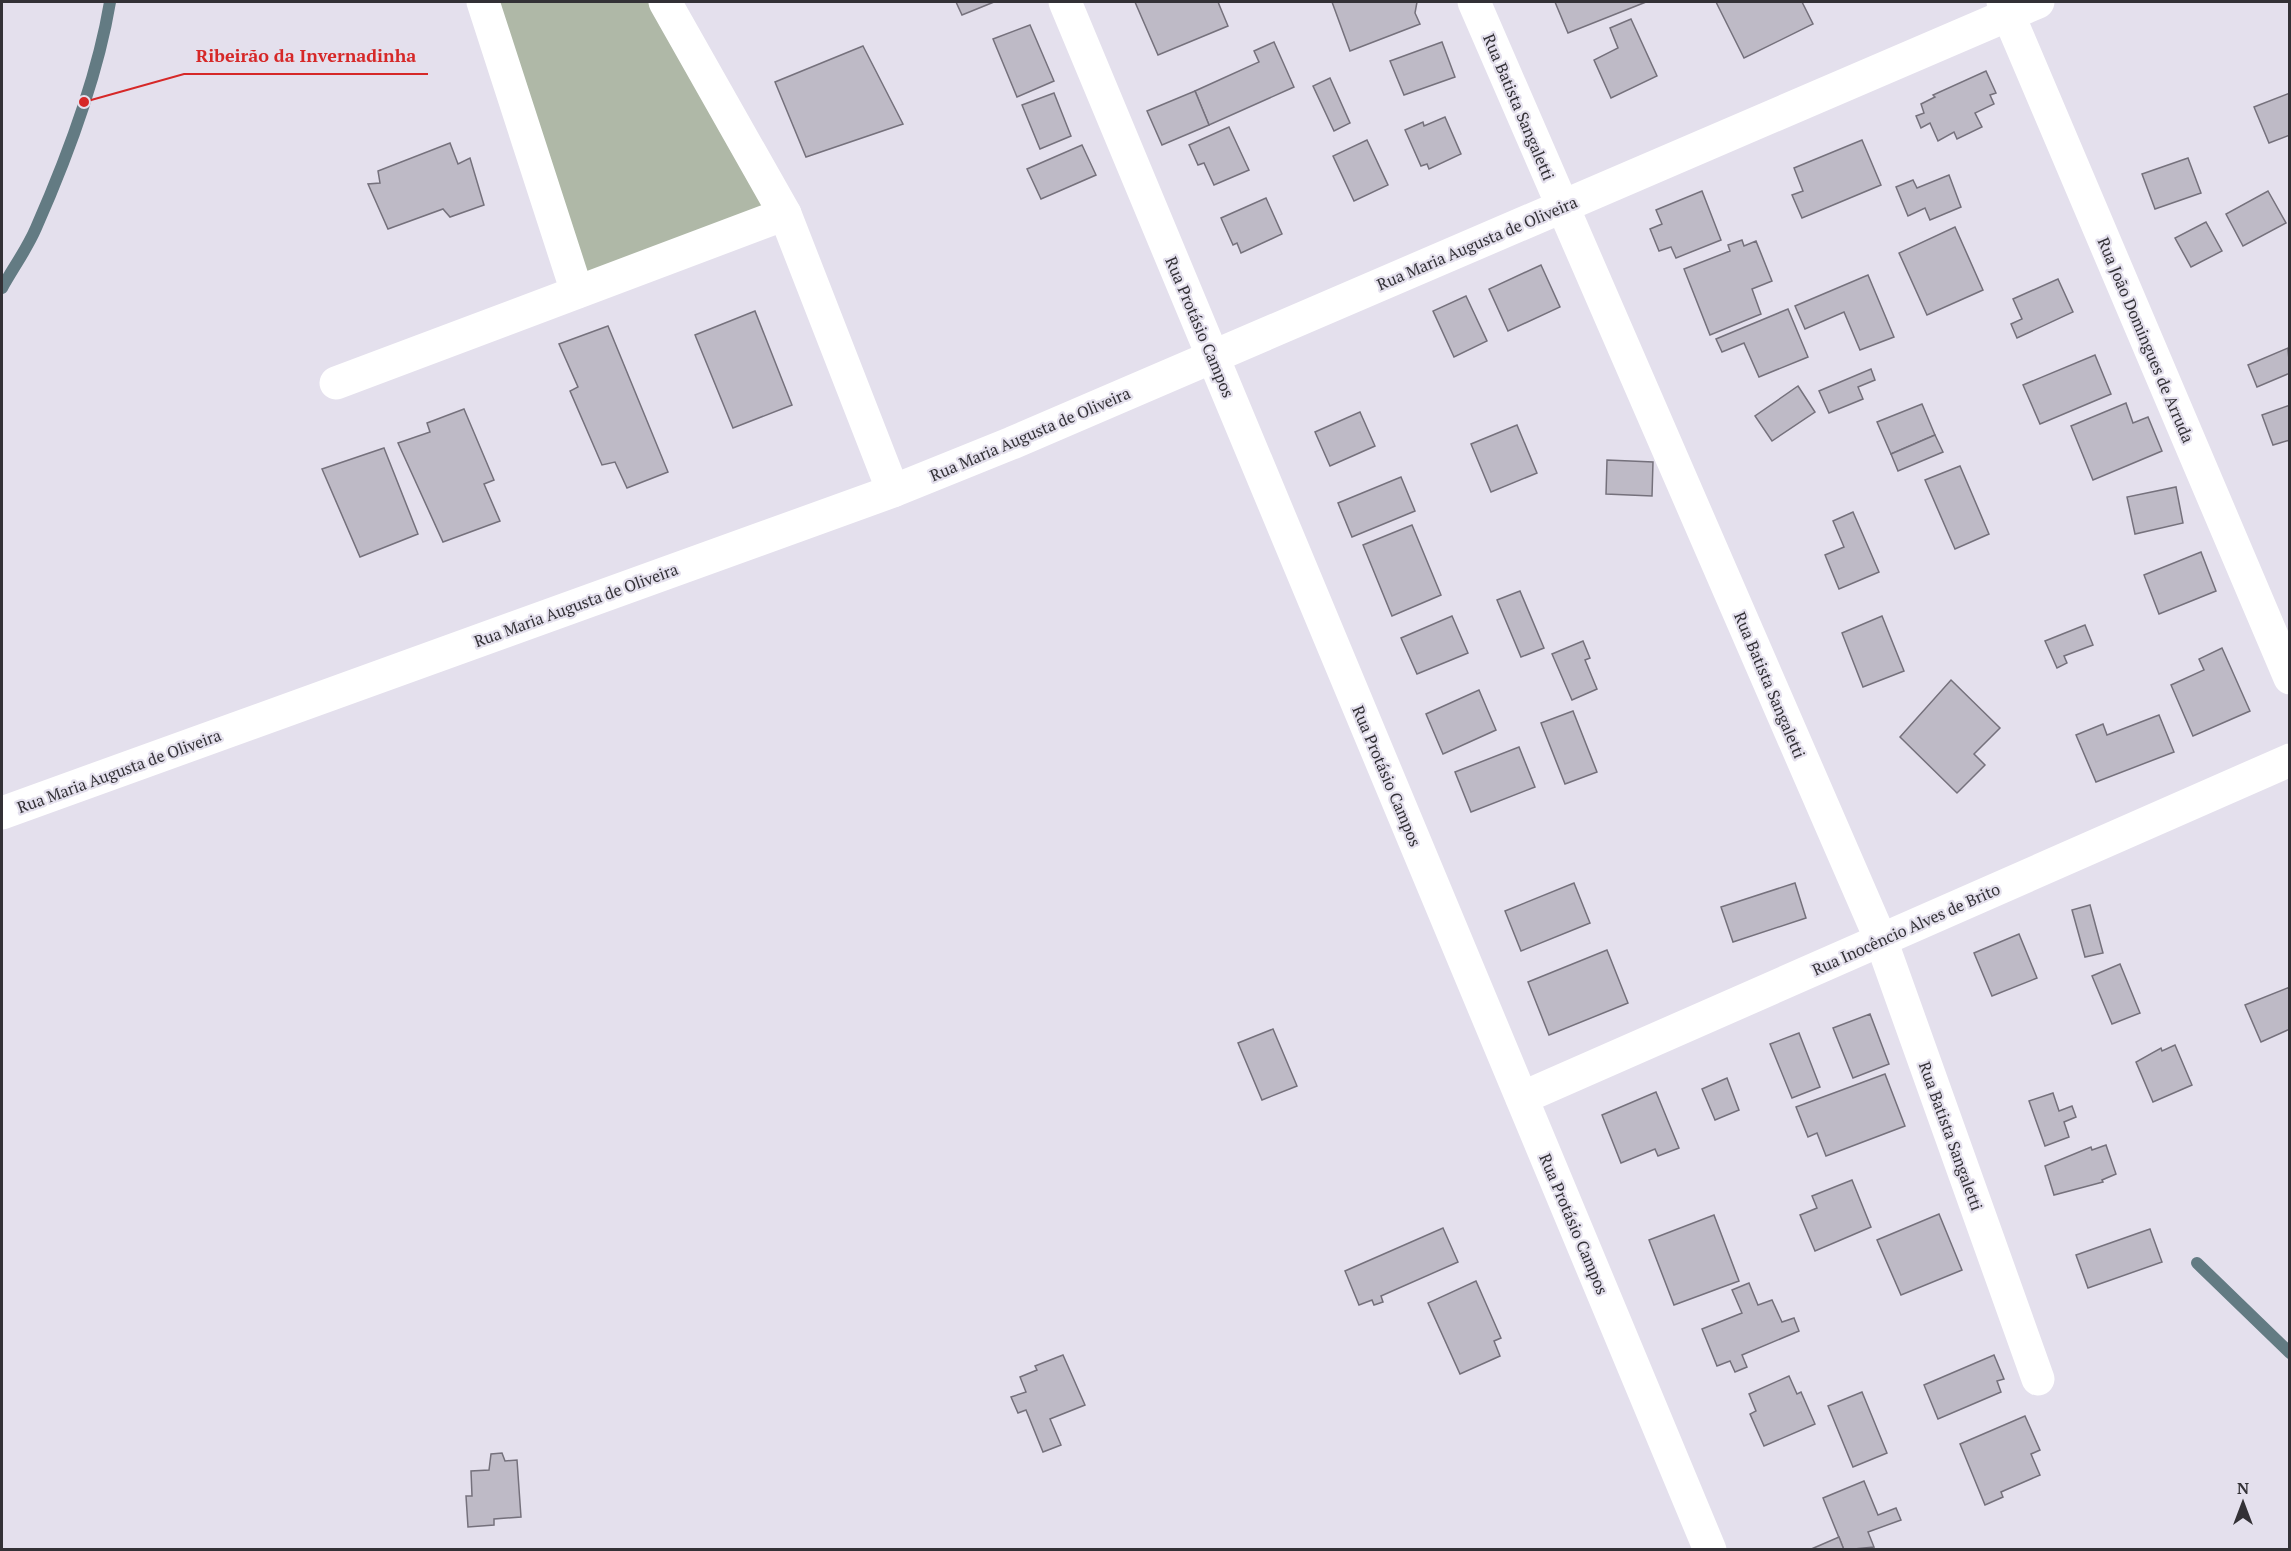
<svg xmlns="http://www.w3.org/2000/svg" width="2291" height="1551" font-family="'PT Serif',serif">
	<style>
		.green { fill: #afb8a7 }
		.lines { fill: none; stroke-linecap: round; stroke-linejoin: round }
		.stream { stroke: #637b83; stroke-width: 12 }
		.building { fill: #bebac6; stroke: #75717c; stroke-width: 1.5 }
		.street { stroke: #fff; stroke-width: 33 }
		.labels { text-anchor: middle; stroke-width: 4.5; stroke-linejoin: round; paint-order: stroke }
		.street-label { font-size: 16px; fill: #333136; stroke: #e4e0ed }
		.leader { fill: none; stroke: #d62828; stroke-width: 2 }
		.callout-dot { fill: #d62828; stroke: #e4e0ed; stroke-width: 2 }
		.callout-label { font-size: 18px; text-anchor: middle; font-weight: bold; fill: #d62828; stroke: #e4e0ed; stroke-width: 4.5; stroke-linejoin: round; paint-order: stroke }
	</style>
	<rect width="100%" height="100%" fill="#e4e0ed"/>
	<!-- green -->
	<polygon class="green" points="483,2 665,2 785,214 577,292"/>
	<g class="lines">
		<!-- stream -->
		<g class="stream">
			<path d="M2,288C13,268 27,249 36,228C66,160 98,74 110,2"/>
			<polyline points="2197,1263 2290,1353"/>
		</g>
	</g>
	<!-- building -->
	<g class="building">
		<polygon points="956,2 994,2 962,15"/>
		<polygon points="1135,2 1218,2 1228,26 1158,55"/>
		<polygon points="1332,2 1417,2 1415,13 1420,24 1350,51"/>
		<polygon points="1555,2 1646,2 1568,33"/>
		<polygon points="1716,2 1802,2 1813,24 1744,58"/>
		<polygon points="1631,19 1657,76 1611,98 1594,60 1618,48 1610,28"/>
		<polygon points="1030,25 1054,81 1017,97 993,39"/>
		<polygon points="1274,42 1294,87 1209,125 1195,91 1259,62 1254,51"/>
		<polygon points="1442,42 1455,77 1404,95 1390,61"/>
		<polygon points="863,46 903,124 806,157 775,82"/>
		<polygon points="1986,71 1996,93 1990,95 1994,104 1975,113 1982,127 1957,139 1954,132 1938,141 1930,123 1921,128 1916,116 1924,113 1921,104 1935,97 1933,95"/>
		<polygon points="1330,78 1350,123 1334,131 1313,86"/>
		<polygon points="1195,91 1209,125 1162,145 1147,111"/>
		<polygon points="1054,93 1071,136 1040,149 1022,105"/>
		<polygon points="2290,93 2290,135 2269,143 2254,107"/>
		<polygon points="1445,117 1461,154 1429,169 1427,164 1421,166 1405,130 1423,122 1424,126"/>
		<polygon points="1229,127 1249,170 1214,185 1204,163 1198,165 1189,145"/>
		<polygon points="1367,140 1388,185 1354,201 1333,156"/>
		<polygon points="1862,140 1881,185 1802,218 1792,195 1803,191 1794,168"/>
		<polygon points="450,143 458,164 470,158 484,205 450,217 443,209 388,229 368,184 380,183 378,171"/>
		<polygon points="1082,145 1096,175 1041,199 1027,169"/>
		<polygon points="2188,158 2201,193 2155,209 2142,174"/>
		<polygon points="1949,175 1961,207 1930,220 1925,208 1908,216 1896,187 1913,180 1917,188"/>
		<polygon points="1702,191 1721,240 1676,258 1671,247 1659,251 1650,229 1662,224 1656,210"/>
		<polygon points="2268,191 2286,223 2243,246 2226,214"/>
		<polygon points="1266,198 1282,234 1241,253 1237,243 1233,245 1221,218"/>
		<polygon points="2206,222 2222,251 2191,267 2175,238"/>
		<polygon points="1955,227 1983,290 1927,315 1899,253"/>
		<polygon points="1742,240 1744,246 1756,241 1772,281 1752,289 1761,314 1710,335 1684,269 1730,251 1728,245"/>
		<polygon points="1541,265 1560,307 1508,331 1489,289"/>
		<polygon points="1868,275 1894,337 1860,350 1844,312 1805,329 1795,306"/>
		<polygon points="2058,279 2073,312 2017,338 2011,324 2022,319 2013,299"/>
		<polygon points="1466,296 1487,341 1454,357 1433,311"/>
		<polygon points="1788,309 1808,357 1759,377 1744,343 1722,352 1716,339"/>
		<polygon points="755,311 792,405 733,428 695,335"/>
		<polygon points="608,326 668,472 627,488 615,462 602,465 570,391 578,387 559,344"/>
		<polygon points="2288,348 2290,373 2257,387 2248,365"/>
		<polygon points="2095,355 2111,394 2040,424 2023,385"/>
		<polygon points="1871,369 1875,380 1858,387 1863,399 1829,413 1819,391"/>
		<polygon points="1798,386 1815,412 1772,441 1755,416"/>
		<polygon points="2126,403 2133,423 2148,417 2162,451 2093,480 2071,426"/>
		<polygon points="1922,404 1935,435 1891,454 1877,422"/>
		<polygon points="2290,405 2290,440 2273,445 2262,415"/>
		<polygon points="464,409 494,480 484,484 500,521 443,542 398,443 430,432 427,423"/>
		<polygon points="1360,412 1375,446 1330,466 1315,432"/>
		<polygon points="1517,425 1537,473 1491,492 1471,444"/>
		<polygon points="1935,435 1943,452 1898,471 1891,454"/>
		<polygon points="384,448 418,534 360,557 322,469"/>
		<polygon points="1607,460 1653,462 1652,496 1606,494"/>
		<polygon points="1960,466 1989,534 1955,549 1925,480"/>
		<polygon points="1401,477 1415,511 1352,537 1338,503"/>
		<polygon points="2176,487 2183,523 2135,534 2127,497"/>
		<polygon points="1853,512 1879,572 1839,589 1825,555 1844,547 1833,521"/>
		<polygon points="1412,525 1441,595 1392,616 1363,545"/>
		<polygon points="2201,552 2216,591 2159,614 2144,575"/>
		<polygon points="1520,591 1544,648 1521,657 1497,600"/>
		<polygon points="1452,616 1468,653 1417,674 1401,638"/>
		<polygon points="1882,616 1904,671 1863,687 1842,633"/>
		<polygon points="2085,625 2093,645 2064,656 2067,663 2057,668 2045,641"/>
		<polygon points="1583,641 1590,658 1585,660 1597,689 1572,700 1552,654"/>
		<polygon points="2222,648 2250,711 2193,736 2171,685 2204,670 2199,659"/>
		<polygon points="1951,680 2000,728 1974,754 1985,765 1957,793 1900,737"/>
		<polygon points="1479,690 1496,730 1443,754 1426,714"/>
		<polygon points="1573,711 1597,772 1565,784 1541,723"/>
		<polygon points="2159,715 2174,752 2096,782 2076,735 2103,724 2107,735"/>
		<polygon points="1519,747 1535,787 1471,812 1455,772"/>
		<polygon points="1574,883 1590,923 1521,951 1505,911"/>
		<polygon points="1795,883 1806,918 1733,942 1721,907"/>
		<polygon points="2090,905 2103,953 2085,957 2072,910"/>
		<polygon points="2019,934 2037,978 1992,996 1974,953"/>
		<polygon points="1607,950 1628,1003 1549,1035 1528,982"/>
		<polygon points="2120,964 2140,1013 2112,1024 2092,976"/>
		<polygon points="2290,987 2290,1029 2261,1042 2245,1005"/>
		<polygon points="1870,1014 1889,1064 1853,1078 1833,1028"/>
		<polygon points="1273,1029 1297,1086 1262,1100 1238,1043"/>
		<polygon points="1799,1033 1820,1087 1792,1098 1770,1044"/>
		<polygon points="2175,1045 2192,1085 2153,1102 2136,1062 2161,1048 2162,1051"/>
		<polygon points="1885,1074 1905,1126 1826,1156 1817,1133 1808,1137 1796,1107"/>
		<polygon points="1727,1078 1739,1110 1715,1120 1702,1089"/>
		<polygon points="1656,1092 1679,1148 1658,1156 1655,1149 1621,1163 1602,1115"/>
		<polygon points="2053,1093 2059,1111 2072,1106 2076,1117 2064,1122 2069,1137 2045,1146 2029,1101"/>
		<polygon points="2106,1145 2116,1174 2102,1180 2103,1182 2054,1195 2045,1166 2091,1147 2092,1150"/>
		<polygon points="1852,1180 1871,1227 1815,1251 1800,1215 1817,1208 1812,1196"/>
		<polygon points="1939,1214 1962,1270 1901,1295 1877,1240"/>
		<polygon points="1714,1215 1739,1281 1674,1305 1649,1240"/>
		<polygon points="1443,1228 1458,1262 1381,1296 1383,1302 1374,1305 1372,1300 1359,1305 1345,1271"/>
		<polygon points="2150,1229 2162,1262 2088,1288 2076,1255"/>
		<polygon points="1476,1281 1501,1338 1494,1341 1500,1356 1460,1374 1428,1303"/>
		<polygon points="1749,1283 1758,1305 1772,1300 1782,1322 1794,1318 1799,1331 1742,1355 1747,1367 1735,1372 1730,1361 1717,1366 1702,1329 1742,1313 1732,1290"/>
		<polygon points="1063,1355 1085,1405 1050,1419 1061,1445 1043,1452 1026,1410 1018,1413 1011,1397 1026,1392 1020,1377 1037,1370 1035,1366"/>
		<polygon points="1994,1355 2004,1379 1997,1381 2001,1392 1938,1419 1924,1385"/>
		<polygon points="1789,1376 1797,1394 1801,1392 1815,1424 1764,1446 1750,1414 1756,1411 1749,1394"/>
		<polygon points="1862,1392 1887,1453 1853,1467 1828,1406"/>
		<polygon points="2025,1416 2040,1450 2031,1454 2040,1475 2001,1492 2003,1497 1985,1505 1960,1444"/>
		<polygon points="502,1453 505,1461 517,1460 521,1517 494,1519 494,1525 468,1527 466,1496 472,1496 471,1471 489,1470 491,1454"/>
		<polygon points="1864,1481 1878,1515 1896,1508 1901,1520 1868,1532 1874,1547 1844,1550 1823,1498"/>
		<polygon points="1839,1537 1844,1550 1809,1550"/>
	</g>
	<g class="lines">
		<!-- street -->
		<g class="street">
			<polyline points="483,2 577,292"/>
			<polyline points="665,2 785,214 893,491"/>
			<polyline points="1065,2 1710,1550"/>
			<polyline points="1474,2 1881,940 2038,1379"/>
			<polyline points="2003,2 2290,678"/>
			<polyline points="336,383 785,214"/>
			<polyline points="2,813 893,491 1012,443 2038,2"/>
			<polyline points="1522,1098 2290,760"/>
		</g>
	</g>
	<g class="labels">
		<!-- street labels -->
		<g class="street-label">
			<text transform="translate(1519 107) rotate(67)" y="6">Rua Batista Sangaletti</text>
			<text transform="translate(1477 243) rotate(-23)" y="6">Rua Maria Augusta de Oliveira</text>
			<text transform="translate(1200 327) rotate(67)" y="6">Rua Protásio Campos</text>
			<text transform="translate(2146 340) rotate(67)" y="6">Rua João Domingues de Arruda</text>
			<text transform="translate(1030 434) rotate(-23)" y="6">Rua Maria Augusta de Oliveira</text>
			<text transform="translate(576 605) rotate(-20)" y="6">Rua Maria Augusta de Oliveira</text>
			<text transform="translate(1770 685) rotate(67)" y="6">Rua Batista Sangaletti</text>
			<text transform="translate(119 771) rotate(-20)" y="6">Rua Maria Augusta de Oliveira</text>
			<text transform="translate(1387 776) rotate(67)" y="6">Rua Protásio Campos</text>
			<text transform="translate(1906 929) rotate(-24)" y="6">Rua Inocêncio Alves de Brito</text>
			<text transform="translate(1951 1136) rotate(70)" y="6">Rua Batista Sangaletti</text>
			<text transform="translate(1574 1224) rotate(67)" y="6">Rua Protásio Campos</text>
		</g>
	</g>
	<!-- callouts -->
	<path class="leader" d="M84 102L184 74H428"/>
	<circle class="callout-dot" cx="84" cy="102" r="6"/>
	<g class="callout-label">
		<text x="306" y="62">Ribeirão da Invernadinha</text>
	</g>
	<!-- border -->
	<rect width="2291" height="1551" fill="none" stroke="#333136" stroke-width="6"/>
	<!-- north arrow -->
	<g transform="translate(2243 1503)" stroke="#e4e0ed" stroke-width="4.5" paint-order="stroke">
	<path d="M0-4.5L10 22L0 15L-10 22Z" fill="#333136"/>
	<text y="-9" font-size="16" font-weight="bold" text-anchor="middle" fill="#333136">N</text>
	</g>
</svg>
